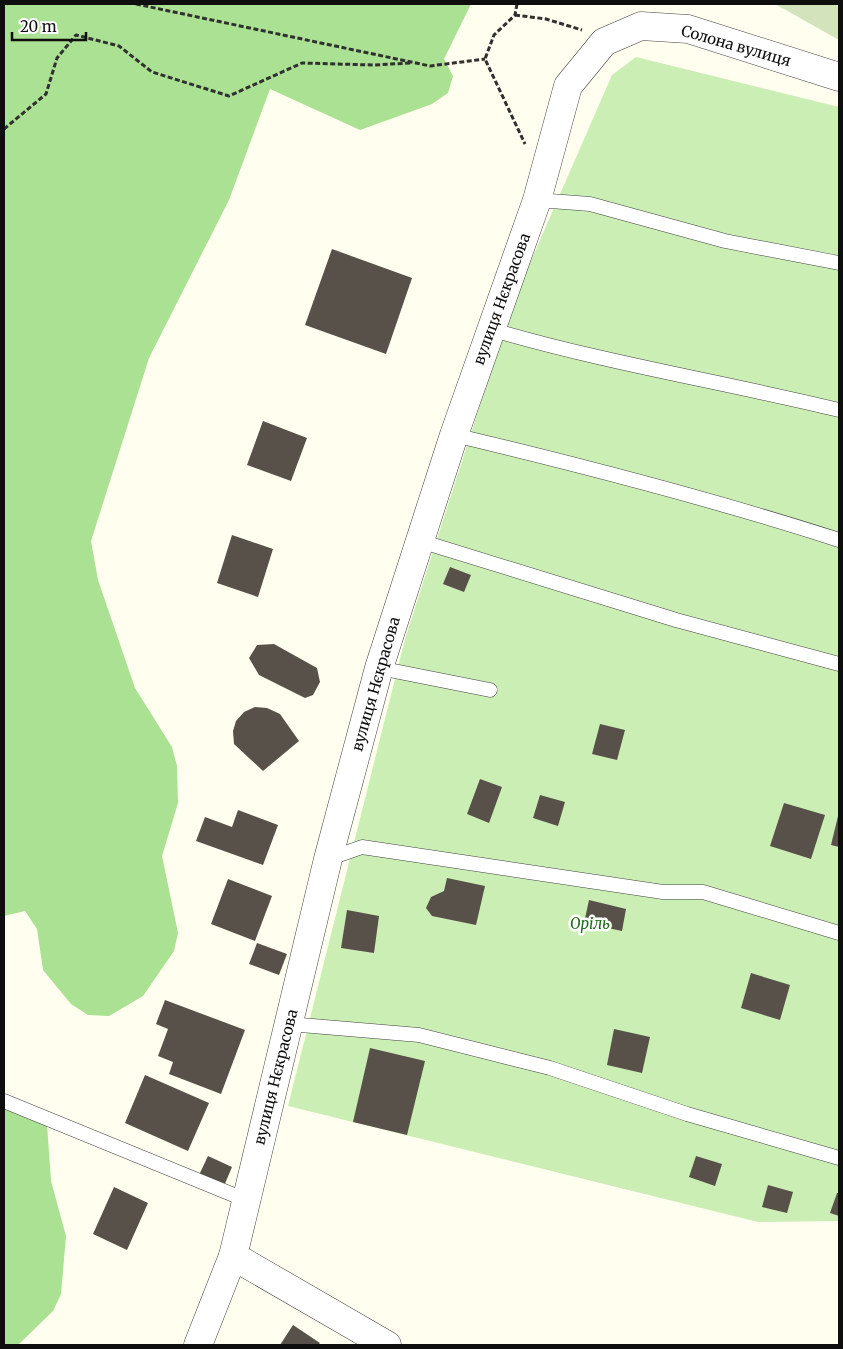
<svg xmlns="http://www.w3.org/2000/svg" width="843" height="1349" font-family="Merriweather,serif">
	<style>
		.green { fill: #cbeeb4 }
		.forest { fill: #abe192 }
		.cemetery { fill: #d3e4bd }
		.building { fill: #585149 }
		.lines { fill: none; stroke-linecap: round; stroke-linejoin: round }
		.lane-casing { stroke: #414141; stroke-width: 15 }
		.street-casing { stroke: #414141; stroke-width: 29 }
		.path { stroke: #303030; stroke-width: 3; stroke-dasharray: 5 2.5; stroke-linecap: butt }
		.lane { stroke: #fff; stroke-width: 14 }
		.street { stroke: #fff; stroke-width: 28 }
		.labels { text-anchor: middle; stroke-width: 5; stroke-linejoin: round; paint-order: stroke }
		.street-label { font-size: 15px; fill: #0e0e0e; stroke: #fff }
		.park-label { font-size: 15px; font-style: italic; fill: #1e6d17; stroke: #fff }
	</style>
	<rect width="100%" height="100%" fill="#fffeef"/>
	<!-- green -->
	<polygon class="green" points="636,57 839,107 839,1221 758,1222 288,1106 405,639 513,302 612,75"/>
	<!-- forest -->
	<g class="forest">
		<polygon points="4,4 471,4 444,59 453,76 448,93 432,104 360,130 270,89 229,200 149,358 91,541 98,580 135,688 172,747 177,766 178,803 162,856 178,933 174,951 143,996 109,1016 88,1015 71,1004 43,970 37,929 25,911 4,916"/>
		<polygon points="4,1095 47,1124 51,1181 66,1236 61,1294 53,1311 18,1345 4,1345"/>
	</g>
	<!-- cemetery -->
	<polygon class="cemetery" points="775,4 839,4 839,40"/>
	<!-- building -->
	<g class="building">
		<polygon points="332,249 412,278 386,354 305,325"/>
		<polygon points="263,421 307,438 291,481 247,465"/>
		<polygon points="232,535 273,549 258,597 217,583"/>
		<polygon points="450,567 471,575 464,592 443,584"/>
		<polygon points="274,644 317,668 320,682 313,695 305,698 259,675 249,658 257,645"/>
		<polygon points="255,707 267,708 280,714 299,741 263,771 234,744 233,731 236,721 244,712"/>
		<polygon points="600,724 625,730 617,760 592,754"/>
		<polygon points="480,779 502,787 489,823 467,814"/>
		<polygon points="540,795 565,802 558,826 533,818"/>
		<polygon points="784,803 825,815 811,859 770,846"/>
		<polygon points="238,810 278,825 263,865 196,841 205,817 232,827"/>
		<polygon points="839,812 839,847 831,845"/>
		<polygon points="447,878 485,886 476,925 432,916 426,908 431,897 444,891"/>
		<polygon points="228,879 272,896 255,941 211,924"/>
		<polygon points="589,900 626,909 622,931 584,923"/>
		<polygon points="347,910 379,916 374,953 341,948"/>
		<polygon points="257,943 287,954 279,975 249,964"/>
		<polygon points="751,973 790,985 780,1020 741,1008"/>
		<polygon points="165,1000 245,1030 221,1094 169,1074 173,1062 158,1056 168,1029 156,1024"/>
		<polygon points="614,1029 650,1037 642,1073 607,1065"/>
		<polygon points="370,1048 425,1061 407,1135 353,1122"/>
		<polygon points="145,1075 209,1103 188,1151 125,1123"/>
		<polygon points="208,1156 232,1167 224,1186 199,1175"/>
		<polygon points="696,1156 722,1164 715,1186 689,1177"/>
		<polygon points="768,1185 793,1192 787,1213 762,1207"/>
		<polygon points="114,1187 148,1203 127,1250 93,1234"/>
		<polygon points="837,1193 839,1193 839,1216 830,1213"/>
		<polygon points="293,1325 320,1343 318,1345 280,1345"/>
	</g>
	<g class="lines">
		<!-- lane casing -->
		<g class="lane-casing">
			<g id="lane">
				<polyline points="537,200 590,204 725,241 839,263"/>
				<path d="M490,329C605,363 723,382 839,410"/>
				<path d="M454,435C584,466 712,499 839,540"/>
				<polyline points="420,541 676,620 839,664"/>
				<polyline points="379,668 490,690"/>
				<polyline points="328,859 362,847 663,892 703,892 839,933"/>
				<polyline points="289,1024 419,1035 550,1068 687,1114 839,1158"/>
				<polyline points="4,1101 246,1200"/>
			</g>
		</g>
		<!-- street casing -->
		<g class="street-casing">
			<g id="street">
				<polyline points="233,1256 387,1345"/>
				<polyline points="198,1345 233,1256 328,859 379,668 454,435 537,200 568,86 604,42 641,26 688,29 839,77"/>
			</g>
		</g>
		<!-- path -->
		<g class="path">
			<polyline points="136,4 430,66 485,59"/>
			<polyline points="517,4 515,15 494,35 485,59 525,144"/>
			<polyline points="515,15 546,19 582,30"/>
			<polyline points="4,129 46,94 57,58 76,35 119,46 152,72 229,96 302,63 373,65 412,63"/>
		</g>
		<!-- lane -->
		<use href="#lane" class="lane"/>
		<!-- street -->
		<use href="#street" class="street"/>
	</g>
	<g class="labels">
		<!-- street labels -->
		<g class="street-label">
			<text transform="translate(736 46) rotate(16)" y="5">Солона вулиця</text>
			<text transform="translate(502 299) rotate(-70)" y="5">вулиця Нєкрасова</text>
			<text transform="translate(376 684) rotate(-74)" y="5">вулиця Нєкрасова</text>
			<text transform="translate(276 1077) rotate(-76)" y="5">вулиця Нєкрасова</text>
		</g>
		<!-- park labels -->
		<g class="park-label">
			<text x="590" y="929">Оріль</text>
		</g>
	</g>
	<!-- border -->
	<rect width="843" height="1349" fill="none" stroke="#0e0e0e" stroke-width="10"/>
	<!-- scale -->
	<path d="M12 32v8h74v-8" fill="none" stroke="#0e0e0e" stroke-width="2.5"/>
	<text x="20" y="32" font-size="15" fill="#0e0e0e" stroke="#ffffff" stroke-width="4" paint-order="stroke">20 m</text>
</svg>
